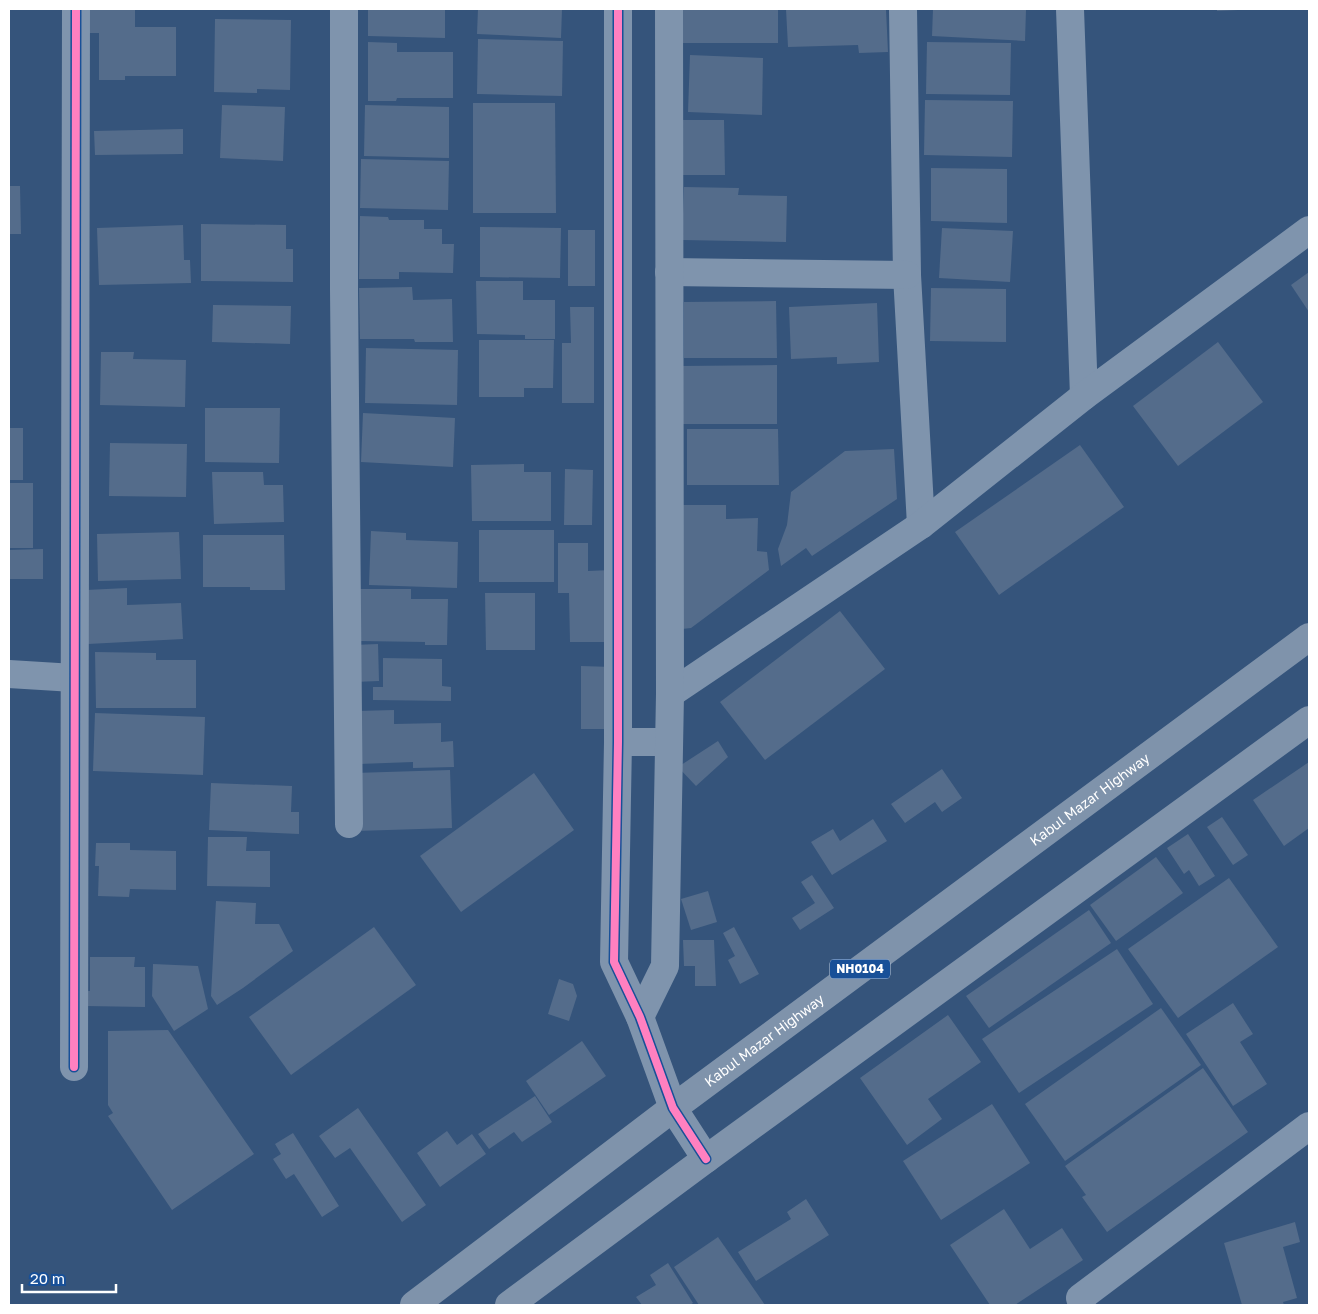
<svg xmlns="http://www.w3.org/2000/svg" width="1318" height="1314" font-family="'Golos Text',sans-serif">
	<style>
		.building { fill: #546c8b }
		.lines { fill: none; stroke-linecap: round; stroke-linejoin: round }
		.street { stroke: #7f94ad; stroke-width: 28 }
		.highway { stroke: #7f93ab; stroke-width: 28 }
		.cycleway-casing { stroke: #185098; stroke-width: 11 }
		.cycleway { stroke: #ff80c0; stroke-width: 8 }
		.labels { text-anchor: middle; stroke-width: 5; stroke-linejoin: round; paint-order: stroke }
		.shield { fill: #185098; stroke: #bacae0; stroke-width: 1 }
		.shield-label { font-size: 12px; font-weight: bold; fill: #fff }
		.street-label { font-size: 14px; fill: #fff; stroke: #185098 }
	</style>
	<rect width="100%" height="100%" fill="#35547b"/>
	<!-- building -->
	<g class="building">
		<polygon points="88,9 135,9 135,27 176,27 176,76 125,76 125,80 99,80 99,33 89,33"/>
		<polygon points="368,9 445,9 445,38 368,36"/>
		<polygon points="478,9 562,9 561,38 477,34"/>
		<rect x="680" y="9" width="98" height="34"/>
		<polygon points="786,9 886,9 888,52 859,53 858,45 788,47"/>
		<polygon points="933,9 1026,9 1025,41 932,36"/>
		<polygon points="1217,9 1238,9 1238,10 1217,11"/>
		<polygon points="215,19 291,20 290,90 257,89 257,93 214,92"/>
		<polygon points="478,39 563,41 562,96 477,94"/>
		<polygon points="368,42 397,43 397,52 453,52 453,98 397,98 396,101 368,101"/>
		<polygon points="927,42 1011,43 1010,95 926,94"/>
		<polygon points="690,55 763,58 762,115 688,112"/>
		<polygon points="925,100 1013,101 1012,157 924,155"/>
		<polygon points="473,103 555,103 556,213 473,213"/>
		<polygon points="222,105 285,107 283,161 220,158"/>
		<polygon points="365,105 449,107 449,158 364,156"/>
		<polygon points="677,120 724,120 725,175 678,175"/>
		<polygon points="183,129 183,154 95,155 94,131"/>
		<polygon points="361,159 449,161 448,210 360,208"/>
		<polygon points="931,168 1007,169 1007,223 931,221"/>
		<polygon points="9,186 20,186 21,234 9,234"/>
		<polygon points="684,187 739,188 738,195 787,196 786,242 682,240"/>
		<polygon points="360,216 388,217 389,220 424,220 424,229 442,229 442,244 454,244 453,273 399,272 399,279 359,279"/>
		<polygon points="201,224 286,225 286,249 293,249 293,282 201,281"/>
		<polygon points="183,225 184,260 190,260 191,283 99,285 97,228"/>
		<polygon points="480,227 561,228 560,278 480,277"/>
		<polygon points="942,228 1013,231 1010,282 939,278"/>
		<rect x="568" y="230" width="27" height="56"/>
		<polygon points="1309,272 1309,312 1291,285"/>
		<polygon points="476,281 523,281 523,300 555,300 555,339 525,339 525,335 477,334"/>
		<polygon points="412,287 413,300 452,299 453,342 415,342 414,339 360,339 359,288"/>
		<polygon points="931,288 1006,289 1006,342 930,341"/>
		<polygon points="776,301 777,358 684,358 684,302"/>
		<polygon points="877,303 879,362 837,364 837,357 791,359 789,307"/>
		<polygon points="213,305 291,306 290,344 212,342"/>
		<polygon points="570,307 594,307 594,403 562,403 562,343 571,343"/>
		<polygon points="479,340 554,340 553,388 524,388 524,397 479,397"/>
		<polygon points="1218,342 1263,402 1178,466 1133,406"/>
		<polygon points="366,348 458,350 457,405 365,403"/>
		<polygon points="101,352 134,352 133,359 186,360 185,407 100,405"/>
		<polygon points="777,365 777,424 680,424 679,366"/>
		<polygon points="205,408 280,408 279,463 205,462"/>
		<polygon points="363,413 455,418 453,467 361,462"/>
		<rect x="9" y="428" width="14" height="52"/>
		<polygon points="687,429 778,429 779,485 687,485"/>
		<polygon points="110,443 187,444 186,497 109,496"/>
		<polygon points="1080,445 1124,507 999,595 955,532"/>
		<polygon points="894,449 897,499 812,556 806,548 781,566 778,549 787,525 791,492 845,451"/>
		<polygon points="524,464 524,472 551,472 551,521 472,521 471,465"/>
		<polygon points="565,469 593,470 592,525 564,525"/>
		<polygon points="212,472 263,472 264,485 283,485 284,522 214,524"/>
		<rect x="9" y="483" width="24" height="65"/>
		<polygon points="681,505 726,505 726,519 758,518 757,551 767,552 769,570 691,628 682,629"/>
		<rect x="479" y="530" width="75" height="52"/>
		<polygon points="371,531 406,533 406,540 458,542 457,588 369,585"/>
		<polygon points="179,532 181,579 98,581 97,534"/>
		<polygon points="203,535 284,535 285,590 250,590 250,587 203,587"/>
		<polygon points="558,543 588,543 588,571 611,570 612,642 570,642 569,593 558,593"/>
		<polygon points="43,549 43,579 9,579 9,550"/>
		<polygon points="127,588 127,605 181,603 183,639 88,644 86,590"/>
		<polygon points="359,589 411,589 411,599 448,599 447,645 425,645 425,642 359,641"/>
		<polygon points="485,593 535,593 535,650 486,650"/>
		<polygon points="840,611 885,669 765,760 720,702"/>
		<polygon points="378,644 379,681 354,682 353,645"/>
		<polygon points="95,652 156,653 156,660 196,660 196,708 96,708"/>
		<polygon points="383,658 442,659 442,686 451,687 451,701 373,700 373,687 383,687"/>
		<polygon points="581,666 613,667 614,729 581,729"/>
		<polygon points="394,710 394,724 441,723 441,742 453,741 454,767 413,768 413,762 359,764 357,711"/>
		<polygon points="95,713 205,717 203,775 93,771"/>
		<polygon points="718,741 728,757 696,786 678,767"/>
		<polygon points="1309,762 1309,828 1284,846 1253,800"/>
		<polygon points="942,769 962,798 942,812 935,802 905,823 891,804"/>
		<polygon points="450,770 452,828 356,831 354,773"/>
		<polygon points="534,773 574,830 461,912 420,856"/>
		<polygon points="211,783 292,786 291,812 299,812 299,834 209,830"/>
		<polygon points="1222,817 1248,855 1233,865 1207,827"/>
		<polygon points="873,819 887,841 832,875 811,842 833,829 840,841"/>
		<polygon points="1188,834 1215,876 1199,886 1189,870 1184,874 1167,848"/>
		<polygon points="208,837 247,837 246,851 270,851 270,887 207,886"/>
		<polygon points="96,843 130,843 130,850 176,851 176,890 130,889 129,897 98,896 99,866 95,866"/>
		<polygon points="1156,857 1183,893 1116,941 1090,905"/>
		<polygon points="812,875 834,908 800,930 792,918 815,903 801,882"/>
		<polygon points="1229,878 1278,947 1178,1018 1128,949"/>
		<polygon points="708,891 717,922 691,930 681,899"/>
		<polygon points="216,901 256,903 255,924 279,924 293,951 243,988 217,1005 211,996"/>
		<polygon points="1089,910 1111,943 989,1028 966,996"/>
		<polygon points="374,927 416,985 291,1075 249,1017"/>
		<polygon points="734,927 759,974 740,984 728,960 735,956 723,933"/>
		<polygon points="683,940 714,940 716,986 695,986 695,966 684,966"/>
		<polygon points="1117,949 1153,1004 1019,1093 982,1039"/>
		<polygon points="90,957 135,957 134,967 145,967 145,1007 86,1006 86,991 90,991"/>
		<polygon points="153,964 198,966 208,1009 174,1031 152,996"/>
		<polygon points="559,979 573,984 577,996 569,1021 548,1014"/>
		<polygon points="1233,1003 1253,1034 1240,1042 1267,1084 1233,1106 1186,1034"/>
		<polygon points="1161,1008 1201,1065 1065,1161 1025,1104"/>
		<polygon points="948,1015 981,1062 928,1099 942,1119 907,1145 860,1078"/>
		<polygon points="168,1030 254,1154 172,1210 108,1116 113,1113 108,1105 108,1031"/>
		<polygon points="582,1041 606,1076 549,1115 526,1081"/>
		<polygon points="1203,1068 1248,1132 1107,1232 1082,1197 1086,1195 1065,1166"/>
		<polygon points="535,1096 552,1122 522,1142 514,1132 489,1149 478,1134"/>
		<polygon points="992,1104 1030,1163 941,1220 903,1161"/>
		<polygon points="358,1108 426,1205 402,1222 350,1148 335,1158 319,1136"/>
		<polygon points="447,1131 457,1145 472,1134 486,1154 440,1187 417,1153"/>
		<polygon points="293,1133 339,1206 322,1217 294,1174 286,1179 273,1159 281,1154 275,1144"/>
		<polygon points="806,1199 829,1235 756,1281 738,1252 791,1219 787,1212"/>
		<polygon points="1004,1209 1030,1249 1062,1228 1083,1260 1015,1305 990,1305 950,1245"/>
		<polygon points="1295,1222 1300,1242 1283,1247 1297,1298 1283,1302 1284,1305 1242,1305 1224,1243"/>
		<polygon points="718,1237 765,1305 699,1305 674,1267"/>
		<polygon points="668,1263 693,1303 690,1305 642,1305 636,1297 656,1285 650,1275"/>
	</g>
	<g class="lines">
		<!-- street -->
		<g class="street">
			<polyline points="344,9 344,290 349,824"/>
			<polyline points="618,9 618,742 614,962 640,1017 673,1108 706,1159"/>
			<polyline points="903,9 907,275 921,525"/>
			<polyline points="1070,9 1084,396"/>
			<polyline points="669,272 907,275"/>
			<polyline points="9,674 74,678"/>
			<polyline points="670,694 921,525 1084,396 1309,230"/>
			<polyline points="618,742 669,742"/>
			<polyline points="640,1017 665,966 670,694 669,9"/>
			<polyline points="74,1067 76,9"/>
			<polyline points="1082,1305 1080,1298 1309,1126"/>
		</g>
		<!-- highway -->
		<g class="highway">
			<path id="s1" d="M414,1305L673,1108L1309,637"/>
			<polyline points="509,1305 706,1159 1309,720"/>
		</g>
		<!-- cycleway casing -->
		<g class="cycleway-casing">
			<g id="cycleway">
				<polyline points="618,9 618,742 614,962 640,1017 673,1108 706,1159"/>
				<polyline points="74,1067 76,9"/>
			</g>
		</g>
		<!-- cycleway -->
		<use href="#cycleway" class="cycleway"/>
	</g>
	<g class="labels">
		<!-- shield labels -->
		<rect class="shield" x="830" y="959.5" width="60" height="19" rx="4"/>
		<g class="shield-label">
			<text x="860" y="973">NH0104</text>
		</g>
		<!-- street labels -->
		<g class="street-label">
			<text dy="5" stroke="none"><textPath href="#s1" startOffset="844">Kabul Mazar Highway</textPath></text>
			<text dy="5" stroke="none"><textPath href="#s1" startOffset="439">Kabul Mazar Highway</textPath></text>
		</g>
	</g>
	<!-- border -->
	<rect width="1318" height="1314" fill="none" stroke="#ffffff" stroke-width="20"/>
	<!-- scale -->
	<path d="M22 1284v8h94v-8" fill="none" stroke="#ffffff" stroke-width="2.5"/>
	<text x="30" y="1284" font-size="15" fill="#ffffff" stroke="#185098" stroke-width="4" paint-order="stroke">20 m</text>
</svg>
